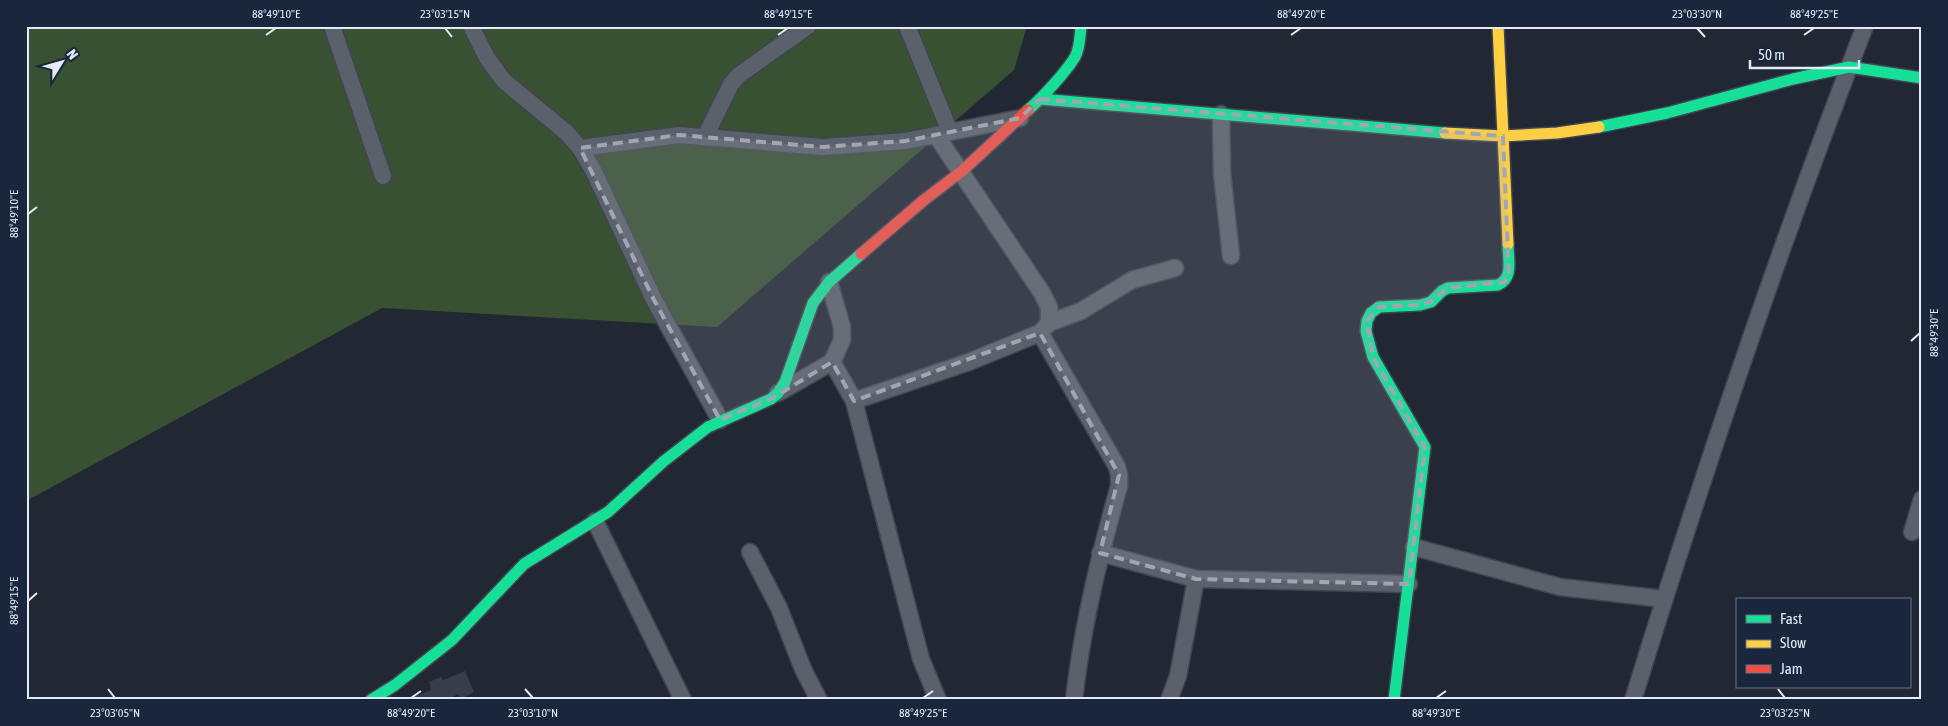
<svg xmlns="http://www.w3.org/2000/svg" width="1948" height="726" font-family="'Asap Condensed',sans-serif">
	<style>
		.green { fill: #385133 }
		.building { fill: #383e49 }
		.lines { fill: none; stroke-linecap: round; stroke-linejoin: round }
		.street-casing { stroke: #404550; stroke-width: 19 }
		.fast-casing { stroke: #404550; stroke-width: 14 }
		.slow-casing { stroke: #404550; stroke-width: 14 }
		.jam-casing { stroke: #404550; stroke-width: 14 }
		.street { stroke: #5b616a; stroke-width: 16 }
		.fast { stroke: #16e098; stroke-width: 11 }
		.slow { stroke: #ffcf43; stroke-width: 11 }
		.jam { stroke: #f24e42; stroke-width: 11 }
		.marked { fill: #9fa7b5; fill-opacity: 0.2; stroke: #9fa7b5; stroke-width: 4; stroke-dasharray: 10 6; stroke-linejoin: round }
		.ticks { fill: none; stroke: #e3ebfb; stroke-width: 2 }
		.neatline { fill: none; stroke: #e3ebfb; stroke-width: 2 }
		.ticks-label { font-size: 12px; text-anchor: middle; fill: #e3ebfb }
	</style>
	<rect width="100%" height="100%" fill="#212834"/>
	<!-- green -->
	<polygon class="green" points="26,26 1027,26 1014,70 717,327 382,308 26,501"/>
	<!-- building -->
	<polygon class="building" points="465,671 474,692 461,699 458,694 447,700 407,700 431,690 429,682 441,677 443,680"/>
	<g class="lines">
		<!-- street casing -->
		<g class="street-casing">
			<g id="street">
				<polyline points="332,26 383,176"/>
				<polyline points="471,26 487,58 504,81 567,133 580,148 593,170 654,300 720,420"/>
				<polyline points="907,26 950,132"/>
				<polyline points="1221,114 1222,173 1231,256"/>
				<path d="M936,135L1042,293L1049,307V323L1040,333L1117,467L1119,475V486C1099,556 1082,627 1074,700"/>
				<polyline points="705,137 731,84 739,75 808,26"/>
				<polyline points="580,148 679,135 823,147 905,141 1020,118"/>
				<polyline points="1049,323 1081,311 1132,280 1175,268"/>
				<polyline points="832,362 854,401 921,659 938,700"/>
				<polyline points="778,393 832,362 842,340 842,327 829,282"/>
				<polyline points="854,401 969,362 1040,333"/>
				<polyline points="595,521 683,700"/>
				<polyline points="1912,532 1922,499"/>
				<polyline points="1414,547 1560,587 1664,599"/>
				<polyline points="750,552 779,608 803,669 819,700"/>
				<polyline points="1100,553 1196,579 1409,584"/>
				<polyline points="1169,700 1178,676 1196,579"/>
				<path d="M1633,700C1703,473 1779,247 1865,26"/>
			</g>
		</g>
		<!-- fast casing -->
		<g class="fast-casing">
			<g id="fast">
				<polyline points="1040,99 1445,133"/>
				<path d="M1028,110C1042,98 1066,72 1075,57C1080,48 1080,36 1081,26"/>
				<polyline points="1599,127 1667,113 1793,79 1849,67 1922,78"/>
				<polyline points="371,700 395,685 452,640 524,564 608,512 664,461 708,427 771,399 778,393 785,382 813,303 829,282 861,254"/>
				<path d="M1394,700L1425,447L1373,357L1366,331L1367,321L1371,313L1379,307L1420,305L1431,302L1442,291L1448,288L1498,285C1514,278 1508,259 1508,244"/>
			</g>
		</g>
		<!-- slow casing -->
		<g class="slow-casing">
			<g id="slow">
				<polyline points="1498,26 1508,244"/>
				<polyline points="1445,133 1503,136 1557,133 1599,127"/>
			</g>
		</g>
		<!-- jam casing -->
		<g class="jam-casing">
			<polyline id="jam" points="861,254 924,200 962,171 1028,110"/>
		</g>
		<!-- street -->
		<use href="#street" class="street"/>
		<!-- fast -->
		<use href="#fast" class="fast"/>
		<!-- slow -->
		<use href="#slow" class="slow"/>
		<!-- jam -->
		<use href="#jam" class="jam"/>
	</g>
	<!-- marked area -->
	<path class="marked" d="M1040,99L1503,136L1509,275L1505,282L1448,288L1431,302L1420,305L1379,307L1367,321L1373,357L1425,447L1409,584L1196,579L1100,553L1119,475L1040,333L854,401L832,362L771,399L720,420L654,300L580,148L679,135L823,147L905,141L1020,118Z"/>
	<!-- ticks -->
	<path class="ticks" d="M445,28L452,37M1697,28L1705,37M266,35L276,28M778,35L788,28M1291,35L1301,28M1804,35L1814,28M28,214L37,207M1911,341L1920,333M28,601L37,593M108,689L115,698M525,689L533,698M1778,689L1785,698M411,698L421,691M923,698L933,691M1436,698L1446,691"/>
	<!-- border -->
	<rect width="1948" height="726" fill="none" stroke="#19263c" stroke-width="55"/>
	<!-- legend -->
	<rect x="1736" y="598" width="175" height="90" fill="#19263c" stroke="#6a7588"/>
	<rect x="1746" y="615" width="25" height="8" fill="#16e098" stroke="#6a7588"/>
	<text x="1780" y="624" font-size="15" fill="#e3ebfb">Fast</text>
	<rect x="1746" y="640" width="25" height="8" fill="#ffcf43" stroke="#6a7588"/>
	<text x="1780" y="648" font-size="15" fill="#e3ebfb">Slow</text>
	<rect x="1746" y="665" width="25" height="8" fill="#f24e42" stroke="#6a7588"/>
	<text x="1780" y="674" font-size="15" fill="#e3ebfb">Jam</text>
	<!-- north arrow -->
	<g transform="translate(62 62) rotate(53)" stroke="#19263c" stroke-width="4" paint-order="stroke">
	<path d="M0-4L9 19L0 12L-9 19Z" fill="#e3ebfb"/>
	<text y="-8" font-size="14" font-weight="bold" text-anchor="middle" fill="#e3ebfb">N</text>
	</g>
	<!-- scale -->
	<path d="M1750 60v8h109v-8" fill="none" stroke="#e3ebfb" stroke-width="2.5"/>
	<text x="1758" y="60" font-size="15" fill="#e3ebfb" stroke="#19263c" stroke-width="4" paint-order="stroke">50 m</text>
	<rect x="28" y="28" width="1892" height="670" class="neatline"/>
	<g class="ticks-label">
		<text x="276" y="18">88°49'10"E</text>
		<text x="445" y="18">23°03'15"N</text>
		<text x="788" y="18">88°49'15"E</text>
		<text x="1301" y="18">88°49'20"E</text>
		<text x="1697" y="18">23°03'30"N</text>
		<text x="1814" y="18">88°49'25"E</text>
		<text transform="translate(14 214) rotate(-90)" y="4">88°49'10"E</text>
		<text transform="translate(1934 333) rotate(-90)" y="4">88°49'30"E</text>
		<text transform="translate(14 601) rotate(-90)" y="4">88°49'15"E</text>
		<text x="115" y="717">23°03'05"N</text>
		<text x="411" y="717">88°49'20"E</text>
		<text x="533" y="717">23°03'10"N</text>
		<text x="923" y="717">88°49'25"E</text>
		<text x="1436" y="717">88°49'30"E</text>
		<text x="1785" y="717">23°03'25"N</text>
	</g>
</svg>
